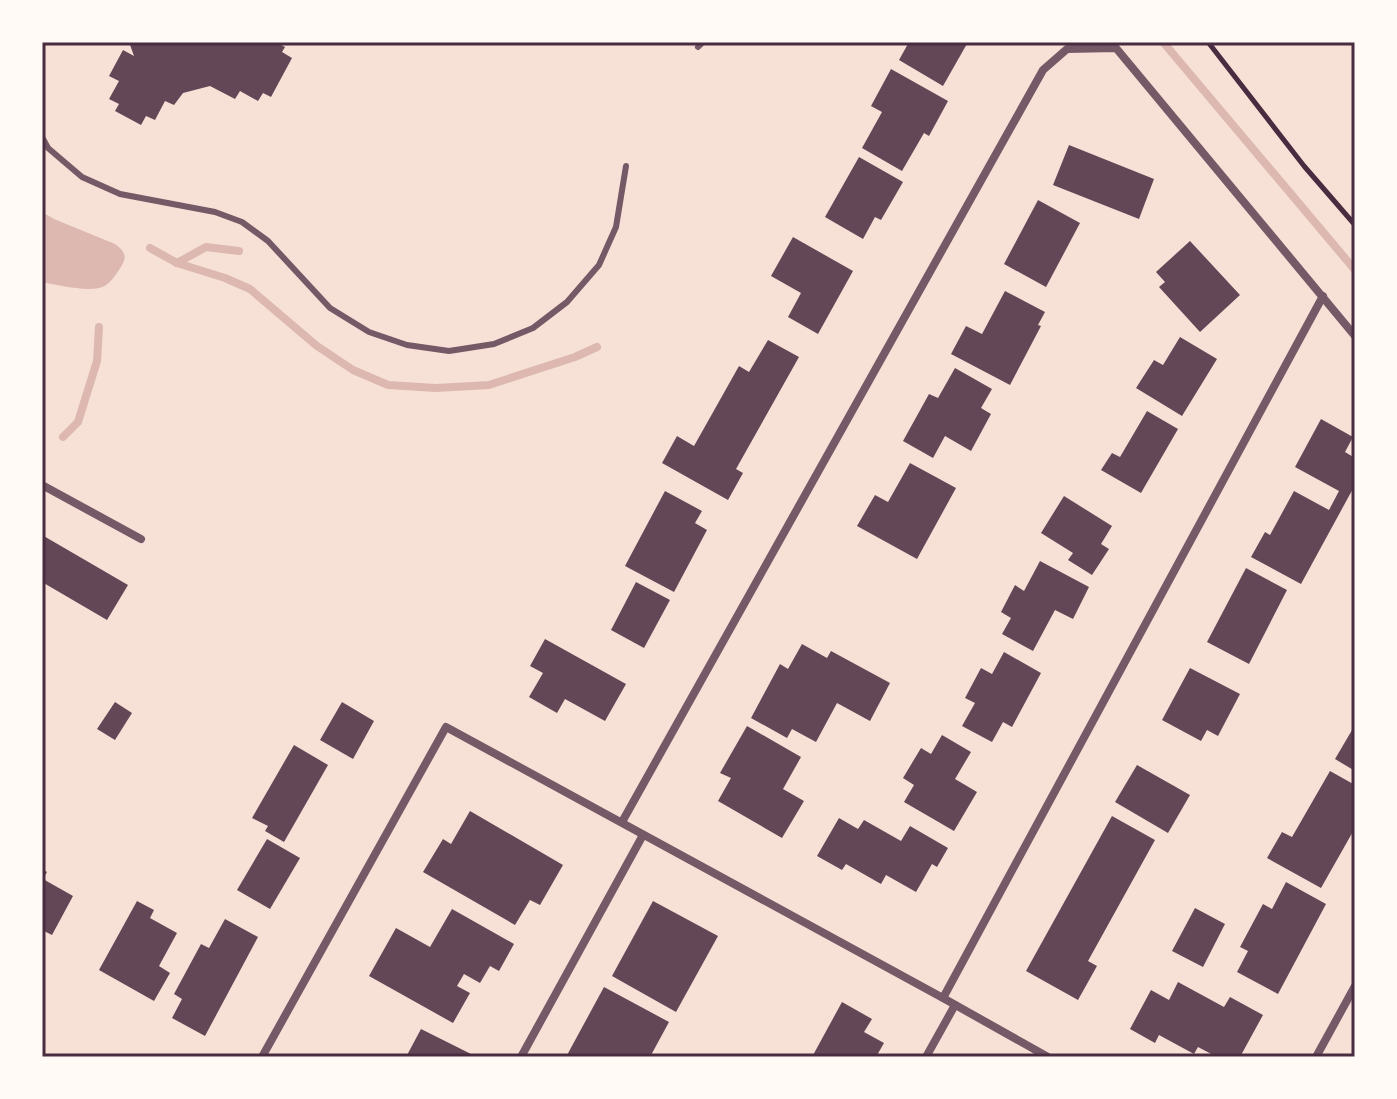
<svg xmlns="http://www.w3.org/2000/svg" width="1397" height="1099" font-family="'Archivo Narrow',sans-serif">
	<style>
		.water { fill: #dcb8b0 }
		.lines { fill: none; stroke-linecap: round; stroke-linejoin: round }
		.stream { stroke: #dcb8b0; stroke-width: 8 }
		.building { fill: #644757 }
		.path { stroke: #4a2c40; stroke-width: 5 }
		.service { stroke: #755966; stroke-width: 6 }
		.minor { stroke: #755966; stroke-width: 8 }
		.neatline { fill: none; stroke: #4a2c40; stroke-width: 3 }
	</style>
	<rect width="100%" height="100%" fill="#f7e1d7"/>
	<!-- water -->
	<path class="water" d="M42,212L54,219L115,244C123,250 128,255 122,265C118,272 112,281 106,285C94,294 57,285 42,282Z"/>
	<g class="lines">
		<!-- stream -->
		<g class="stream">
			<polyline points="1163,42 1355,270"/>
			<polyline points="150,248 177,263 225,278 250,289 317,346 353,370 388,385 436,388 489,385 575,357 597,347"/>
			<polyline points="177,263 206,247 239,251"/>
			<polyline points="63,437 78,422 97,361 99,327"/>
		</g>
	</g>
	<!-- building -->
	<g class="building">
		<polygon points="129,42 276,42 285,47 282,52 292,58 271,97 263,93 258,101 240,91 235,99 210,86 183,93 174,105 165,101 155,120 146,116 141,125 115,111 119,104 109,99 119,81 109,76 123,50 134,56"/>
		<polygon points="909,42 968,42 943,86 899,60"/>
		<polygon points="891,69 948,101 929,136 924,133 902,171 862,148 882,112 871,106"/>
		<polygon points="1069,145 1154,179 1139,219 1053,185"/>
		<polygon points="859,157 903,182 881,220 875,217 863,239 825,217"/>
		<polygon points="1038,200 1080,223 1046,287 1004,264"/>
		<polygon points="793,237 853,271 818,334 788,317 801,293 771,276"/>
		<polygon points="1190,241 1240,295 1200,332 1159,287 1165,282 1156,272"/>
		<polygon points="1005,291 1045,312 1038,325 1041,326 1010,385 951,354 966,326 982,334"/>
		<polygon points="1180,337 1217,359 1182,416 1136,388 1154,360 1163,365"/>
		<polygon points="768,340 799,357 736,469 743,473 728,500 662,463 677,436 694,446 739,366 749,372"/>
		<polygon points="955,368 992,389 981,408 991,414 971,451 945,436 933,458 903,441 929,394 938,398"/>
		<polygon points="1147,411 1178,429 1141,493 1101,470 1112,453 1120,457"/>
		<polygon points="1321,419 1353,437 1345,452 1355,458 1355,485 1301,584 1251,557 1265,532 1270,535 1294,491 1329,510 1339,491 1295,467"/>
		<polygon points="910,463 956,488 917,559 857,526 875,495 888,502"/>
		<polygon points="665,491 702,511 695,523 707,530 674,592 625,566"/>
		<polygon points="1064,496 1112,526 1101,544 1109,549 1092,575 1068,560 1073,553 1041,533"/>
		<polygon points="42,535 128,585 107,620 42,582"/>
		<polygon points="1040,561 1089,587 1073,619 1055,610 1033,651 1002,634 1011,618 1001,612 1015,585 1024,591"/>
		<polygon points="1246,568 1287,590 1249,664 1207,642"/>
		<polygon points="636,582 670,600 644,648 611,630"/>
		<polygon points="545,639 626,684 605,721 565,699 557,713 529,697 543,673 530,666"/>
		<polygon points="802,644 827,658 831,651 890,683 870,721 837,703 816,742 792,729 787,738 751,718 780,664 788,669"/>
		<polygon points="1004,652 1041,673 1012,727 1003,722 992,742 962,726 975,703 965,698 981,668 992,674"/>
		<polygon points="1190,668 1240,694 1218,736 1207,730 1201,741 1162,720"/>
		<polygon points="115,702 132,713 115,740 97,729"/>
		<polygon points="342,702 374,721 353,759 320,740"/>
		<polygon points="1355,725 1355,771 1335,759"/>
		<polygon points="747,726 801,757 783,789 804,801 782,838 718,801 731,778 720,773"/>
		<polygon points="942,735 971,752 955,779 977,792 954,831 904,802 914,785 903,778 921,748 931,754"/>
		<polygon points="294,745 328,765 284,842 265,831 268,826 252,818"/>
		<polygon points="1137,765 1190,795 1168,833 1115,802"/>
		<polygon points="1330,771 1355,785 1355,828 1321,888 1267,858 1282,832 1292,837"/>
		<polygon points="470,811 563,865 540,905 530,900 515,925 423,872 443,839 451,844"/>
		<polygon points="1112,816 1155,840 1088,961 1097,966 1078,1000 1026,971"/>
		<polygon points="839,818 858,829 864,820 901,841 910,826 948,848 937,867 932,864 916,892 886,875 881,884 846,864 842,870 817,856"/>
		<polygon points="267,839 300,858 270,909 237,890"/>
		<polygon points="42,869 47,872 43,879 73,896 52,935 42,930"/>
		<polygon points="1286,882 1326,904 1278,994 1237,972 1248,951 1240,947 1263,904 1272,909"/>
		<polygon points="137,901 154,910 150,918 177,933 159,966 170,973 154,1001 99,970"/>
		<polygon points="653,901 718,936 676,1012 612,976"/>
		<polygon points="1195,908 1225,924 1203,967 1172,951"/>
		<polygon points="452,909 514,944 499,971 490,966 480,983 464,974 457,986 470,993 453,1023 369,976 396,928 430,947"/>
		<polygon points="225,919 258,937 205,1036 172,1018 182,999 174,994 201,944 209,948"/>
		<polygon points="1178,982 1224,1007 1230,997 1263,1015 1240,1057 1217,1057 1198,1047 1194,1054 1159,1035 1155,1043 1130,1029 1151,990 1169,1000"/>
		<polygon points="604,987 669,1022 650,1057 566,1057"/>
		<polygon points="842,1002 872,1019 864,1032 884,1043 876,1057 812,1057"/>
		<polygon points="421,1029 473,1055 472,1057 406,1057"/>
	</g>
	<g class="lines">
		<!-- path -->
		<polyline class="path" points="1208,42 1304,166 1355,225"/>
		<!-- service -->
		<g class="service">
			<polyline points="698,47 703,42"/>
			<polyline points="42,137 48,148 82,177 120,194 215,212 242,222 268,241 330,308 369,332 407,345 449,351 494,344 533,328 567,302 599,265 616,227 626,166"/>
		</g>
		<!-- minor -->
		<g class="minor">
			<polyline points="42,485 141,539"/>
			<polyline points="622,822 1043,70 1067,49 1116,48 1355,336"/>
			<polyline points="943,998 1323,296"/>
			<polyline points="262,1057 446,727 943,998 1048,1057"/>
			<polyline points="521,1057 643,835"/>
			<polyline points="926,1057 955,1005"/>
			<polyline points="1316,1057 1355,986"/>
		</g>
	</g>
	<!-- border -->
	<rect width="1397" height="1099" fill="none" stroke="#fffaf5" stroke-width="88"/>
	<rect x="44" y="44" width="1309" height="1011" class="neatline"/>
</svg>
